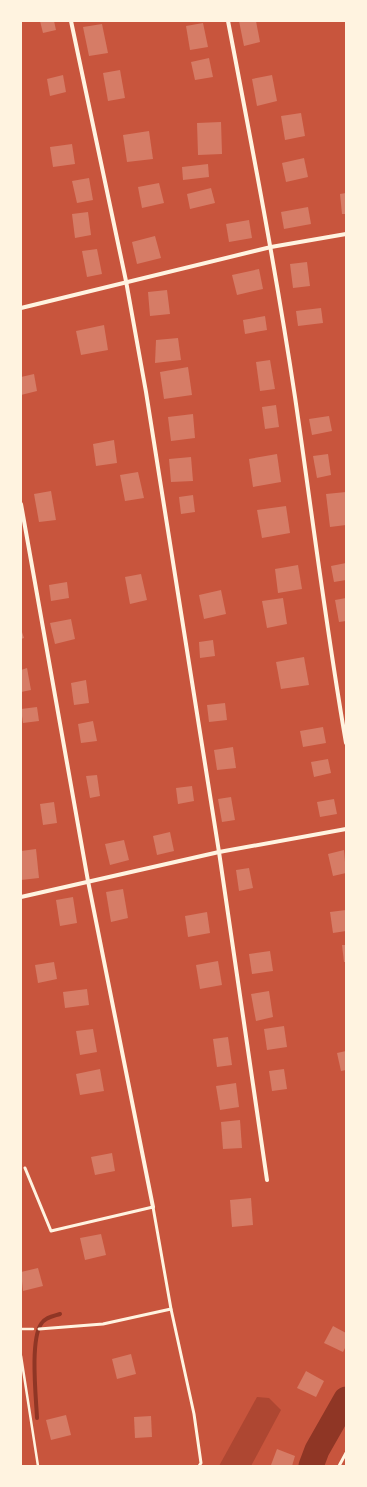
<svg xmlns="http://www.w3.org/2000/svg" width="367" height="1487" font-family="Literata,serif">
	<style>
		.green { fill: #ae4732 }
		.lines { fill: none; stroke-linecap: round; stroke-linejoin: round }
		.stream { stroke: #8f3625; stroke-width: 4 }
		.river { stroke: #8f3625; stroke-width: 25 }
		.building { fill: #d67c66 }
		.path { stroke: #fff3e0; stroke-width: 2.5 }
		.service { stroke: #fff3e0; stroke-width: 3 }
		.minor { stroke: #fff3e0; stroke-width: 4 }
	</style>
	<rect width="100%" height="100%" fill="#c8553d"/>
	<!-- green -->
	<polygon class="green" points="257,1397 269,1398 281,1410 251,1466 219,1466"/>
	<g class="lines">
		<!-- stream -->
		<path class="stream" d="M37,1418C36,1397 30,1341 41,1324C45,1317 54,1316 60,1314"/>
		<!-- river -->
		<polyline class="river" points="311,1466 317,1450 346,1399"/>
	</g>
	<!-- building -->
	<g class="building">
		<polygon points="40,21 54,21 56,30 43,33"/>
		<polygon points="239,21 256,21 260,42 244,46"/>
		<polygon points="203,23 208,47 190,50 186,26"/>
		<polygon points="102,24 108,53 89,56 83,27"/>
		<polygon points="209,58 213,77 195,80 191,62"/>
		<polygon points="120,70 125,98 108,101 103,73"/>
		<polygon points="63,75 66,92 50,96 47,79"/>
		<polygon points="272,75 277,101 257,106 252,79"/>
		<polygon points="301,113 305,136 285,140 281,116"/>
		<polygon points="221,122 222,154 198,155 197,123"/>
		<polygon points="149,131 153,159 127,162 123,135"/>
		<polygon points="72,144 75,164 53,167 50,147"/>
		<polygon points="304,158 308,177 286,182 282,163"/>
		<polygon points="208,164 209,177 183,180 182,167"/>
		<polygon points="89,178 93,200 77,203 72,181"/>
		<polygon points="159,183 164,203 142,208 138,187"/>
		<polygon points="211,188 215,203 190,209 187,194"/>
		<polygon points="346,193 346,214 342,214 340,194"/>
		<polygon points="308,207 311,224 284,229 281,212"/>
		<polygon points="88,212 91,235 75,238 72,214"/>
		<polygon points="249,220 252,238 229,242 226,224"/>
		<polygon points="155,236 161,258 137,264 132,242"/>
		<polygon points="97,249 102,274 87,277 82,251"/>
		<polygon points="307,262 310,286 293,288 290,264"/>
		<polygon points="259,269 263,289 237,295 232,275"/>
		<polygon points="167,290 170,314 150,316 148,292"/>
		<polygon points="321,308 323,323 298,326 296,311"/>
		<polygon points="265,316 267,330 245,334 243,320"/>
		<polygon points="104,325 108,350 81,355 76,331"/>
		<polygon points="178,338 181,360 155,363 156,340"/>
		<polygon points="270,360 275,389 260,391 256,362"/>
		<polygon points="188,367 192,395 164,399 160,372"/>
		<polygon points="34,374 37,391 21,395 21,377"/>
		<polygon points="276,405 279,427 265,429 262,407"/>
		<polygon points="193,414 195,438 171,441 168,417"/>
		<polygon points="329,416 332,431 312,435 309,419"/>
		<polygon points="114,440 117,463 96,466 93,444"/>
		<polygon points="277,454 281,482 253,487 249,459"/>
		<polygon points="328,454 331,475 317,478 313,456"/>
		<polygon points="191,457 193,481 171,482 169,459"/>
		<polygon points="138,472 144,498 125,501 120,475"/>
		<polygon points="51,491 56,520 39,522 34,494"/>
		<polygon points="346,492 346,525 330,527 326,494"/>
		<polygon points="193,495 195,512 181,514 179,497"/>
		<polygon points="286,506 290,533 262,538 257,510"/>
		<polygon points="346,563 346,580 334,582 331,566"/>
		<polygon points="298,565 302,589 278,593 275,569"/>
		<polygon points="141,574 147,600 130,604 125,577"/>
		<polygon points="67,582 69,598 51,601 49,585"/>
		<polygon points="221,590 226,614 204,619 199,595"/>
		<polygon points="283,598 287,624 267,628 262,601"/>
		<polygon points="346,598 346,621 339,622 335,600"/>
		<polygon points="71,619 75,639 55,644 50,623"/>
		<polygon points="21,629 24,638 21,639"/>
		<polygon points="213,640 215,656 200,658 199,642"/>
		<polygon points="304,657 309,685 281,689 276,662"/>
		<polygon points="27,668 31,690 21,692 21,670"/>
		<polygon points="86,680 89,703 74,705 71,683"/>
		<polygon points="225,703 227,720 209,722 207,705"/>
		<polygon points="37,707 39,721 23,723 21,709"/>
		<polygon points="93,721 97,741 81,743 78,724"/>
		<polygon points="323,727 326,743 303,747 300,731"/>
		<polygon points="233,747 236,768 217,770 214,750"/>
		<polygon points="328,759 331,773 314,777 311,762"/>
		<polygon points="97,775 100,796 90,798 86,776"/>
		<polygon points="192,786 194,801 178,804 176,788"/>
		<polygon points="231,797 235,820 222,822 218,799"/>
		<polygon points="334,799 337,814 320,817 317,802"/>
		<polygon points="54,802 57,823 43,825 40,804"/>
		<polygon points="170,832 174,851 157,855 153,836"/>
		<polygon points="124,840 129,860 110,865 105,844"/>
		<polygon points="36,849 39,878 21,880 21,851"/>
		<polygon points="344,850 346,873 333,876 328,854"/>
		<polygon points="249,868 253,888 239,891 236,870"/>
		<polygon points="123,889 128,918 111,922 106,892"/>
		<polygon points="73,897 77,923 60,926 56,900"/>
		<polygon points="346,910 346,931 333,933 330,912"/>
		<polygon points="207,912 210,933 188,937 185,916"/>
		<polygon points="342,945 346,945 346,962 344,962"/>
		<polygon points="270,951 273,971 252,974 249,954"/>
		<polygon points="218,961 222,985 200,989 196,965"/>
		<polygon points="54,962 57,979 38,983 35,965"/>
		<polygon points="87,989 89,1005 65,1008 63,992"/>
		<polygon points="269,991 273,1017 256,1021 251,994"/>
		<polygon points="284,1026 287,1047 267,1050 264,1029"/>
		<polygon points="93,1029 97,1052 80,1055 76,1031"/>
		<polygon points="228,1037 232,1065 217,1067 213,1039"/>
		<polygon points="346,1051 346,1070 341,1071 337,1053"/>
		<polygon points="100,1069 104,1091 80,1095 76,1074"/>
		<polygon points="284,1069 287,1089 272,1091 269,1071"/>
		<polygon points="236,1083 239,1107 220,1110 216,1086"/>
		<polygon points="240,1120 242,1148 223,1149 221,1122"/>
		<polygon points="112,1153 115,1171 95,1175 91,1157"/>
		<polygon points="251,1198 253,1225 232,1227 230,1200"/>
		<polygon points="101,1234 106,1255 85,1260 80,1238"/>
		<polygon points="38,1268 43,1286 23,1291 21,1272"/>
		<polygon points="333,1326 346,1333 346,1346 343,1352 324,1343"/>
		<polygon points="131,1354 136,1374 117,1379 112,1359"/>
		<polygon points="306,1371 324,1381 316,1397 297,1388"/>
		<polygon points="66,1415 71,1435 51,1440 46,1420"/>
		<polygon points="151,1416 152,1437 135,1438 134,1417"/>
		<polygon points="277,1449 295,1456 292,1466 271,1465"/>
	</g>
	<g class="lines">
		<!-- path -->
		<g class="path">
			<polyline points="21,1329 33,1329"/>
			<polyline points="21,1356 38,1466"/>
		</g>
		<!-- service -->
		<g class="service">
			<polyline points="25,1168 51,1231 153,1207 171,1309 194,1414 201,1463 199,1466"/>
			<polyline points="39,1329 103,1324 171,1309"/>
			<polyline points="339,1466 346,1453"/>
		</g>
		<!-- minor -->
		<g class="minor">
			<polyline points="71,21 126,281 146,392 219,852 267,1180"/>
			<path d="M228,21C252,146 276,271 295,397C312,513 326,628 346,743"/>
			<polyline points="21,308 271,247 346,234"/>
			<polyline points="21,504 88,881 153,1207"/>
			<polyline points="21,897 219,852 346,829"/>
		</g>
	</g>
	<!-- border -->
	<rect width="367" height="1487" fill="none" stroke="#fff3e0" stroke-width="44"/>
</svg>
